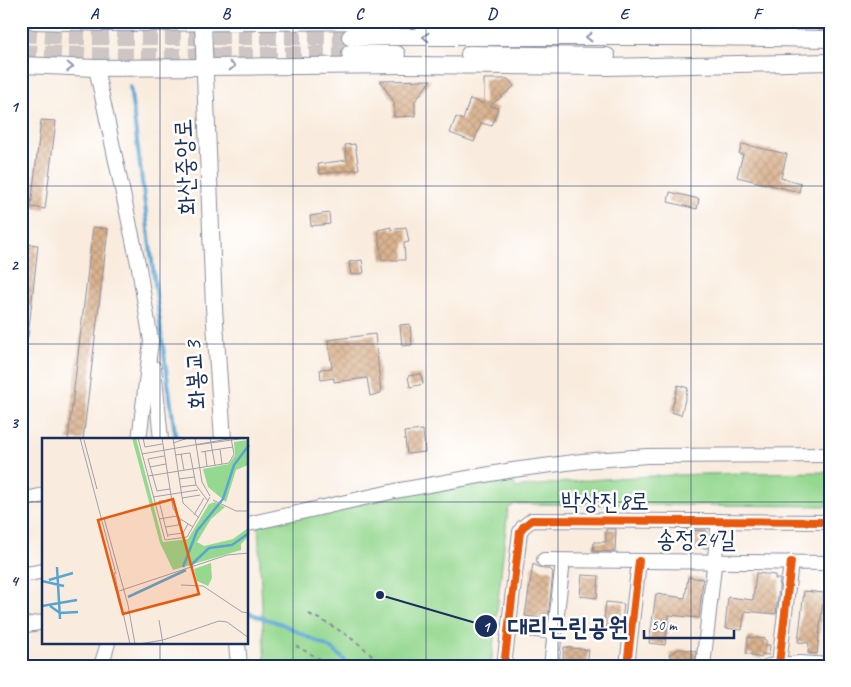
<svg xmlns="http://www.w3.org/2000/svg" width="851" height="687" font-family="Caveat,'Poor Story',sans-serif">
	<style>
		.green { fill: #95d890; stroke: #588477 }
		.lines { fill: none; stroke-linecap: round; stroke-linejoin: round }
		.stream { stroke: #59a5d2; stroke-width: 4 }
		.building { fill: url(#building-cross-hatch) }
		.major-tunnel { stroke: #cdc6c4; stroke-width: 16; stroke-dasharray: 16 8; stroke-linecap: butt }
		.minor-casing { stroke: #8a8e9e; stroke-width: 16 }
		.major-casing { stroke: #8a8e9e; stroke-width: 18 }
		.path { stroke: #8a8e9e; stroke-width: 2; stroke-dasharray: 4 4; stroke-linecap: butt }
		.minor { stroke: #fff; stroke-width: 14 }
		.major { stroke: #fff; stroke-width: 16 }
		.cycleway-casing { stroke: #fff; stroke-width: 11 }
		.cycleway { stroke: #e8590c; stroke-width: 8 }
		.oneway { stroke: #8d97ae }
		.grid { fill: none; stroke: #1b2f5e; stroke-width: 1; stroke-opacity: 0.55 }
		.labels { text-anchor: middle; stroke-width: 5; stroke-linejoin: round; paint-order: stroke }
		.street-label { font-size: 24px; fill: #1b2f5e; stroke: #fff }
		.inset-river { fill: none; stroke: #59a5d2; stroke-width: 2.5 }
		.inset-road { fill: none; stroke: #a0a0ab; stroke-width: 1 }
		.view { fill: #e8590c; fill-opacity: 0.15; stroke: #e8590c; stroke-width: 2.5 }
		.inset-edge { fill: none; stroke: #1b2f5e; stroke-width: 2.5 }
		.leader { fill: none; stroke: #1b2f5e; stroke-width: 2 }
		.callout-dot { fill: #1b2f5e; stroke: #fff; stroke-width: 2 }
		.mark-label { font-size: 15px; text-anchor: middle; font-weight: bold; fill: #fff }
		.callout-label { font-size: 25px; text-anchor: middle; font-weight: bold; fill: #1b2f5e; stroke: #fff; stroke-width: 5; stroke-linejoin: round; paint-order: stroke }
		.neatline { fill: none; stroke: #1b2f5e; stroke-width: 2 }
		.grid-label { font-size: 16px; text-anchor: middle; font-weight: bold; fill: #1b2f5e }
	</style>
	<defs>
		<pattern id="building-cross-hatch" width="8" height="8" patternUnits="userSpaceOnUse" patternTransform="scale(1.25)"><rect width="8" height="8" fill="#dab28e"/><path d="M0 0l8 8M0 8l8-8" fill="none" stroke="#ba997d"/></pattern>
	</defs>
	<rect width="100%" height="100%" fill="#fff"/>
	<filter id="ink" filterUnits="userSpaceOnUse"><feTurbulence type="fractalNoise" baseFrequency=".02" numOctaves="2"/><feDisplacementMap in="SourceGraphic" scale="10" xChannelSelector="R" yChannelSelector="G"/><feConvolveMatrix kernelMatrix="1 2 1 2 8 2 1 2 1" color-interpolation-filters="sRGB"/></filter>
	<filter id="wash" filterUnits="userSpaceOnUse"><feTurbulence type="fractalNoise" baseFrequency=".0096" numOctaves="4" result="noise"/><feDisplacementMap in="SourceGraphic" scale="20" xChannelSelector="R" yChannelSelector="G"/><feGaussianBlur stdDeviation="1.12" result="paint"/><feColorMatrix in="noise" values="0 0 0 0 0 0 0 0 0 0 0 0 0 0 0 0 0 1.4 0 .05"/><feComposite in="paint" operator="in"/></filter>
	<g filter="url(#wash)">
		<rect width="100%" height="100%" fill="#f9ecde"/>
		<!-- green -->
		<path class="green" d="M514,472L515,488C619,474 725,473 830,472V506L515,504L508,509L491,666H265L258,525Z"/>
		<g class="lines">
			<!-- stream -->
			<g class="stream">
				<polyline points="130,86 161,332 176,440"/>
				<polyline points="248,613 282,624 334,650 350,666"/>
			</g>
		</g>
		<g id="blocks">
			<!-- building -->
			<g class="building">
				<polygon points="484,79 508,79 514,86 490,106 498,108 492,126 481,123 474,142 450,133 456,117 463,120 470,99 484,104"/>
				<polygon points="431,80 415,101 415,116 394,117 394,102 380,81"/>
				<polygon points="41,120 56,121 45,209 31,207"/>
				<polygon points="355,144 359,169 320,174 318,164 347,160 345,145"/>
				<polygon points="742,144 787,154 781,178 801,183 799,192 737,177 743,154 739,154"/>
				<polygon points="670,192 699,199 697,209 668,202"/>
				<polygon points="329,213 330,224 311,226 310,216"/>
				<polygon points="93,227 108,229 83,440 68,440"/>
				<polygon points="391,227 391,230 406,227 409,242 404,243 405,260 382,260 378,230"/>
				<polygon points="24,244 38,245 28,337 21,336 21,266"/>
				<polygon points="362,260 364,273 351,275 349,262"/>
				<polygon points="410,324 412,345 402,346 400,325"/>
				<polygon points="375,334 381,393 370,396 367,378 334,382 334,378 321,380 320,369 332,368 328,340"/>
				<polygon points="421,374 423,384 410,387 408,376"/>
				<polygon points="678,385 688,388 681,415 671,412"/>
				<polygon points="423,430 425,452 407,454 404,432"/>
				<polygon points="606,529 616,529 615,552 593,551 594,542 606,542"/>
				<polygon points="683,530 707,531 707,548 683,547"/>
				<polygon points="533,564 543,569 550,569 553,572 548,619 525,616"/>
				<polygon points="756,573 775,575 775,579 780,579 776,614 745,611 742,630 725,628 728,597 753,600"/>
				<polygon points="582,575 599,576 597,598 580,596"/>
				<polygon points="688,577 703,579 699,618 669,615 665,645 649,643 656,594 685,598"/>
				<polygon points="804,591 824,593 817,654 808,653 809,643 798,642"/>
				<polygon points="606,602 624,604 621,628 603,626"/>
				<polygon points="748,637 766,639 766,645 770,645 769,655 762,654 761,658 752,656 752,654 746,654"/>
				<polygon points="564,647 589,650 587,666 562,666"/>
				<polygon points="680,649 696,651 694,666 674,666 669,654"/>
			</g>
		</g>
	</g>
	<g filter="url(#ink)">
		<use href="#blocks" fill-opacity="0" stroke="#8a8e9e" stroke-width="1"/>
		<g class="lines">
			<!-- major-tunnel -->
			<g class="major-tunnel">
				<polyline points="21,34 66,37 350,37"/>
				<path d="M21,52C130,59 240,55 350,53"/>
			</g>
			<!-- minor casing -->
			<g class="minor-casing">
				<g id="minor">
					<polyline points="96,68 139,268 151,341 139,440"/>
					<polyline points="154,368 161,440"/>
					<polyline points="21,500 44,495"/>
					<polyline points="248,524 395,491 513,470 582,461 647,456 830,455"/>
					<polyline points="544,560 830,563"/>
					<polyline points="21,575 44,571"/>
					<polyline points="21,626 44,622"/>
					<polyline points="509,627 555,632"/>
					<polyline points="779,664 791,562"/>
					<polyline points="101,666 108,643"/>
					<polyline points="504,666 520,532 523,527 532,520 830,522"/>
					<polyline points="551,666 563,561"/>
					<polyline points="627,666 639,561"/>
					<polyline points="703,666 719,521"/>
					<polyline points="769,666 800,663 830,665"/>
				</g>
			</g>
			<!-- major casing -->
			<g class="major-casing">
				<g id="major">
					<polyline points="34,21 108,23 397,21"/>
					<polyline points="418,21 513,22 645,27"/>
					<polyline points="203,23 214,308 223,440"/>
					<polyline points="350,37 703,37 830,39"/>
					<polyline points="350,53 397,54"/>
					<polyline points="469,54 607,56"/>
					<polyline points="21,65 96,68 405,65 607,67 830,62"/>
					<polyline points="237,643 239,666"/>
				</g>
			</g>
			<!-- path -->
			<g class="path">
				<path d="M309,614C338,628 360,642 383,666"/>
				<polyline points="296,646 333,666"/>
			</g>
			<!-- minor -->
			<use href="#minor" class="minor"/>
			<!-- major -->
			<use href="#major" class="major"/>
			<!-- cycleway casing -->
			<g class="cycleway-casing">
				<g id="cycleway">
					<polyline points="779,664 791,562"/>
					<polyline points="504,666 520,532 523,527 532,520 830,522"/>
					<polyline points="627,666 639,561"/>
				</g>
			</g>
			<!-- cycleway -->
			<use href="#cycleway" class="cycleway"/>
		</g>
		<!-- one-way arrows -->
		<defs><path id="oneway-chevron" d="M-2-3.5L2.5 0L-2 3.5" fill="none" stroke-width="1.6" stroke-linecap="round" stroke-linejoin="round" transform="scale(1.25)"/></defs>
		<g class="oneway">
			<use href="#oneway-chevron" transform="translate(426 37) rotate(180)"/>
			<use href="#oneway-chevron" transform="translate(589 37) rotate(-180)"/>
			<use href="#oneway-chevron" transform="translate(232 66)"/>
			<use href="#oneway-chevron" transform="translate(70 67) rotate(1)"/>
		</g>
	</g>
	<!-- grid -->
	<path class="grid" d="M160,21V440M293,21V666M426,21V666M558,21V666M691,21V666M21,186H830M21,344H830M21,502H44M248,502H830M160,643V666"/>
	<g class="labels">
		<!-- street labels -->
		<g class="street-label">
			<text transform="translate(185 167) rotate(-93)" y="8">화산중앙로</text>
			<text transform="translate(195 375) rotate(-94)" y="8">화봉교3</text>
			<text x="605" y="509">박상진8로</text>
			<text x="696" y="547">송정24길</text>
		</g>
	</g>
	<!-- overview -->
	<g transform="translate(42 438)">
		<rect width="206" height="206" fill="#f9ecde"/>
		<path d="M90,0H94L121,104L146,101L167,66L173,64L183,69L169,81L155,104L162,108L191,101L206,90V99L199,106V112L131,132L118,105ZM206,2V27L194,32L184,64L166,49L161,31L187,26L193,17L192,4ZM169,125L170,140L166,148L155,143L152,131Z" fill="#95d890"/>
		<path class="inset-river" d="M148,128L167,110L190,107L207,95M15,129L18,181M141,129L155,93L181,61L192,27L207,7M7,142L31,135M0,143L22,148M86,159L144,132M0,168L35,162M8,168L18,175L36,174"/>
		<path class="inset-road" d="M38,0L74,136M96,0L123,102L145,99L168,59M101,0L103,9L120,6M120,0L131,70L137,80L151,89M131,0L141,65L157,80M153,0L160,44L168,58M168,0L173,27M42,2L55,51M131,5L146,0M154,7L204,0M178,11L180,26M163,13L165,28M159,14L191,9M100,16L192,0M139,16L142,32M133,17L148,15L154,47L166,63M122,18L106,21L115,53L128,51M108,29L124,26M106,38L187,25L192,16L189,0M137,41L152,39M138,49L154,47M111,59L156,52M140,60L158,57M171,62L194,73H207M152,77L162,60M62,80L86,167L93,206M117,81L135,78M124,89L136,87L139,82M126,97L141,95L146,86M126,99L117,63L129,62M72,134L88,206M139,147L161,148L200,174L207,175M77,153L185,117L207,115M117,182L121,206M97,206L121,202L177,183L185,184L207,200"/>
		<path class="view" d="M131,61L157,156L81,176L56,82Z"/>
		<rect width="206" height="206" class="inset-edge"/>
	</g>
	<!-- callouts -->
	<path class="leader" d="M380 595L486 626"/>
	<g class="callout-dot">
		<circle cx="380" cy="595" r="5"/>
		<circle cx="486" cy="626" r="12"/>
	</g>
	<g class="mark-label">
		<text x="486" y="632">1</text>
	</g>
	<g class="callout-label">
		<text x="568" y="635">대리근린공원</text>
	</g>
	<!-- margin -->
	<rect width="851" height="687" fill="none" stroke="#fff" stroke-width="55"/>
	<!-- scale -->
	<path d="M644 630v8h90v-8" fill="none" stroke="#1b2f5e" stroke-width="2.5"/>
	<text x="651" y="630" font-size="15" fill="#1b2f5e" stroke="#ffffff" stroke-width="4" paint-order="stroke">50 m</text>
	<rect x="28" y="28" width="796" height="632" class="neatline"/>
	<g class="grid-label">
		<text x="94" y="19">A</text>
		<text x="226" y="19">B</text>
		<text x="359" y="19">C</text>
		<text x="492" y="19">D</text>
		<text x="624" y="19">E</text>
		<text x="757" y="19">F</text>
		<text x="14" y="112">1</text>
		<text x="14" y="270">2</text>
		<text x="14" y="428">3</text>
		<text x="14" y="586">4</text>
	</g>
</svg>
